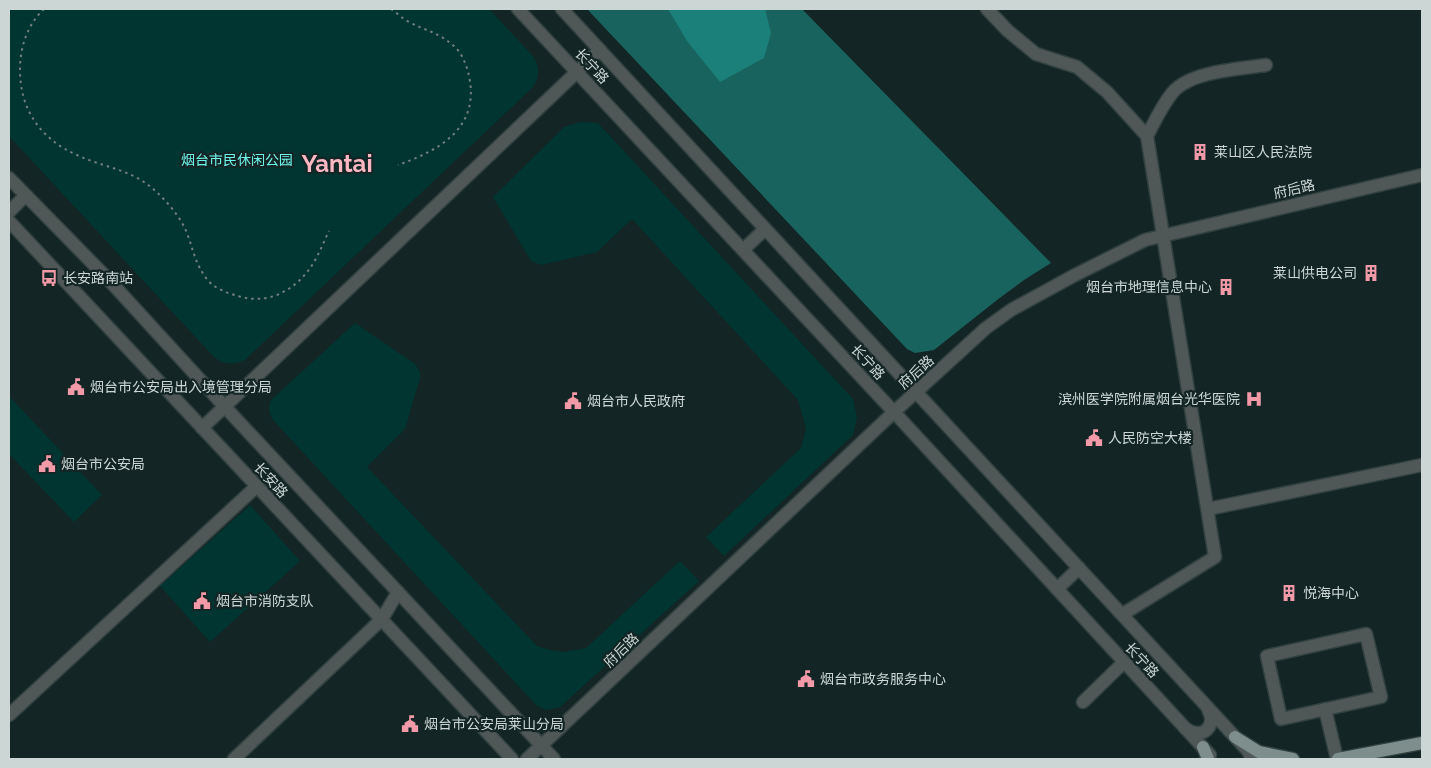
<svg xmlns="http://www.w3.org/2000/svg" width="1431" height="768" font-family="Raleway,'Noto Sans SC',sans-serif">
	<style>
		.green { fill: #013532 }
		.forest { fill: #19635e }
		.water { fill: #1c807a }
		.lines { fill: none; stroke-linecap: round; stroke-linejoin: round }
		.minor-casing { stroke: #314140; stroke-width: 15 }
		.major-casing { stroke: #314140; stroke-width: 15 }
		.path { stroke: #707e7d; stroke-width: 2; stroke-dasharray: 2.5 4; stroke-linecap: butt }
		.minor { stroke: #4f5857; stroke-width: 12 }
		.major { stroke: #7d8e8d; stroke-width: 12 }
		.labels { text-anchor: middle; stroke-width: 4.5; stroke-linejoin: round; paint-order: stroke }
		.street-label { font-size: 14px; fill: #ccd7d5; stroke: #132524 }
		.poi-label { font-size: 14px; fill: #ccd7d5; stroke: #132524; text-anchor: start }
		.park-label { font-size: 14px; fill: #6ff4ea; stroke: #132524 }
		.town-label { font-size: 24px; font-weight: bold; fill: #fcb8c2; stroke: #132524 }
	</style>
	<rect width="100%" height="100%" fill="#132524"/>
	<!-- green -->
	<g class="green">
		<path d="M9,9H489L533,56C540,67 540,76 533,87L245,360C233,365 224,365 214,357L9,136Z"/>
		<polygon points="581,122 598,123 853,399 857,418 853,435 724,556 706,537 801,448 806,429 798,400 632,219 597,252 541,265 531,261 493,197 564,127"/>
		<path d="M355,323L415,364L420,372V378L405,429L367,467L537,646L551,650L564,652L586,648L680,561L699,581L560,707L546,710L536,705L273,420C269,412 267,407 272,399Z"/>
		<polygon points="9,396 102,495 74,522 9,454"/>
		<polygon points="250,505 300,561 210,642 160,586"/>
	</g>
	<!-- forest -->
	<polygon class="forest" points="587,9 802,9 1051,263 1024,280 997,300 934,350 915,353 907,349"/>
	<!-- water -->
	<polygon class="water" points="668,9 765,9 771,33 764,58 720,82 687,41"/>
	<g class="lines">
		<!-- minor casing -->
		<g class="minor-casing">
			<g id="minor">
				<polyline points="518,9 894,412 1210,755"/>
				<polyline points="562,9 1248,751 1252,759"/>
				<polyline points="987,9 1008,31 1036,54 1077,67 1107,92 1147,136"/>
				<polyline points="9,178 108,279 225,407 554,759"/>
				<polyline points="9,212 25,196"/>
				<polyline points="9,221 512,759"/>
				<polyline points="743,250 765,229"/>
				<polyline points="202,428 600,50"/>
				<polyline points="1208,509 1422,465"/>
				<polyline points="1057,589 1079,568"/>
				<path d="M1123,614L1215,557L1147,136C1155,121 1162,105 1173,92C1191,71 1240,69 1266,65"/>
				<polygon points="1366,634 1381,697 1281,719 1267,656"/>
				<polyline points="1083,702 1124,662"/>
				<polyline points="1325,709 1337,759"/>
				<polyline points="9,715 257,486"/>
				<path d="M1185,728C1201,741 1218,727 1208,709"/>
				<polyline points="234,759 382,619 398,592"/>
				<polyline points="527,759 894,412 986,328 1011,310 1075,275 1145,240 1422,175"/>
			</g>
		</g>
		<!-- major casing -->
		<g class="major-casing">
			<g id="major">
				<polyline points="1235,737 1259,752 1293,759"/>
				<polyline points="1203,747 1208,759"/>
				<polyline points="1338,759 1422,743"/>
			</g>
		</g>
		<!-- path -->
		<g class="path">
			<path d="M44,9C27,25 20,47 20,70C20,109 40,139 77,155C102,167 130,169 152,188C166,200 180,216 187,233C193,249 195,263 206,278C213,288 227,293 238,296C269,306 298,289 314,262C320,252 324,241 329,231"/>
			<path d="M391,9C397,13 403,19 409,22C426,31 438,32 454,46C462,53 467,66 469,76C480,128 440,150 398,165"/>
		</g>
		<!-- minor -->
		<use href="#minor" class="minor"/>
		<!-- major -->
		<use href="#major" class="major"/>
	</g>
	<!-- icons -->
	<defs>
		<g id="building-bare" transform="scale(1.35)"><path d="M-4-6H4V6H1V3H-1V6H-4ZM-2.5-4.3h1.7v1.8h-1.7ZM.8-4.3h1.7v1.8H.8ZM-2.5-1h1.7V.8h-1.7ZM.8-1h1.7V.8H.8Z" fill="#f39aa9" stroke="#132524" stroke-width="2.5" paint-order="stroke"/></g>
		<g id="bus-bare" transform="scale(1.35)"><path d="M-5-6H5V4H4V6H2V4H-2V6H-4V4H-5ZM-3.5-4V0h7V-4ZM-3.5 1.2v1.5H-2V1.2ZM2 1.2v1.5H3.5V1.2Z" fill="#f39aa9" stroke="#132524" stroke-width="2.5" paint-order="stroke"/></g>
		<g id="civic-bare" transform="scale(1.35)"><path d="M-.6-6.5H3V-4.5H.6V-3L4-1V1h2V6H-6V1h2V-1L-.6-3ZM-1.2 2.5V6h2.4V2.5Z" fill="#f39aa9" stroke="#132524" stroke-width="2.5" paint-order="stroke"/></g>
		<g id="hospital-bare" transform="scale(1.35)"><path d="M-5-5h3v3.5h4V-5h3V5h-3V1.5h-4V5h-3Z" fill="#f39aa9" stroke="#132524" stroke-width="2.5" paint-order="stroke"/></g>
	</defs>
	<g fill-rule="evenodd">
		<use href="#building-bare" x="1200" y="152"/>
		<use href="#building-bare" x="1371" y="273"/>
		<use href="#bus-bare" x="49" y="278"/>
		<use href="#building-bare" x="1226" y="287"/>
		<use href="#civic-bare" x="76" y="387"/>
		<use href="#hospital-bare" x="1254" y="399"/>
		<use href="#civic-bare" x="573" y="401"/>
		<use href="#civic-bare" x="1094" y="438"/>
		<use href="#civic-bare" x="47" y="464"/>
		<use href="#building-bare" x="1289" y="593"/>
		<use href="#civic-bare" x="202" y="601"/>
		<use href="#civic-bare" x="806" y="679"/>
		<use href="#civic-bare" x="410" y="724"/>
	</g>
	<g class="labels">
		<!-- street labels -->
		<g class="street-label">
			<text transform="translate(592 66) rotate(47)" y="5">长宁路</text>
			<text transform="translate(1294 189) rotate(-13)" y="5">府后路</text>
			<text transform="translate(868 362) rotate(47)" y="5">长宁路</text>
			<text transform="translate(916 372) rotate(-42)" y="5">府后路</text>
			<text transform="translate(271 480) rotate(47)" y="5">长安路</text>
			<text transform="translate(621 650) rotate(-44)" y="5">府后路</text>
			<text transform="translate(1142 660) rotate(47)" y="5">长宁路</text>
		</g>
		<!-- poi labels -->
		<g class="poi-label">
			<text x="1214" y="157">莱山区人民法院</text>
			<text x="1357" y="278" text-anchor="end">莱山供电公司</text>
			<text x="63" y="283">长安路南站</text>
			<text x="1212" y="292" text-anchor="end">烟台市地理信息中心</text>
			<text x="90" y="392">烟台市公安局出入境管理分局</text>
			<text x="1240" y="404" text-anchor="end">滨州医学院附属烟台光华医院</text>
			<text x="587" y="406">烟台市人民政府</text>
			<text x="1108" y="443">人民防空大楼</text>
			<text x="61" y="469">烟台市公安局</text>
			<text x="1303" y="598">悦海中心</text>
			<text x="216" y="606">烟台市消防支队</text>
			<text x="820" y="684">烟台市政务服务中心</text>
			<text x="424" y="729">烟台市公安局莱山分局</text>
		</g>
		<!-- park labels -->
		<g class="park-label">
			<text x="237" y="165">烟台市民休闲公园</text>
		</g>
		<!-- town labels -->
		<g class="town-label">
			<text x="337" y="172">Yantai</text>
		</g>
	</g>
	<!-- border -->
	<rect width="1431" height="768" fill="none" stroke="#ccd7d5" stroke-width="20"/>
</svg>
